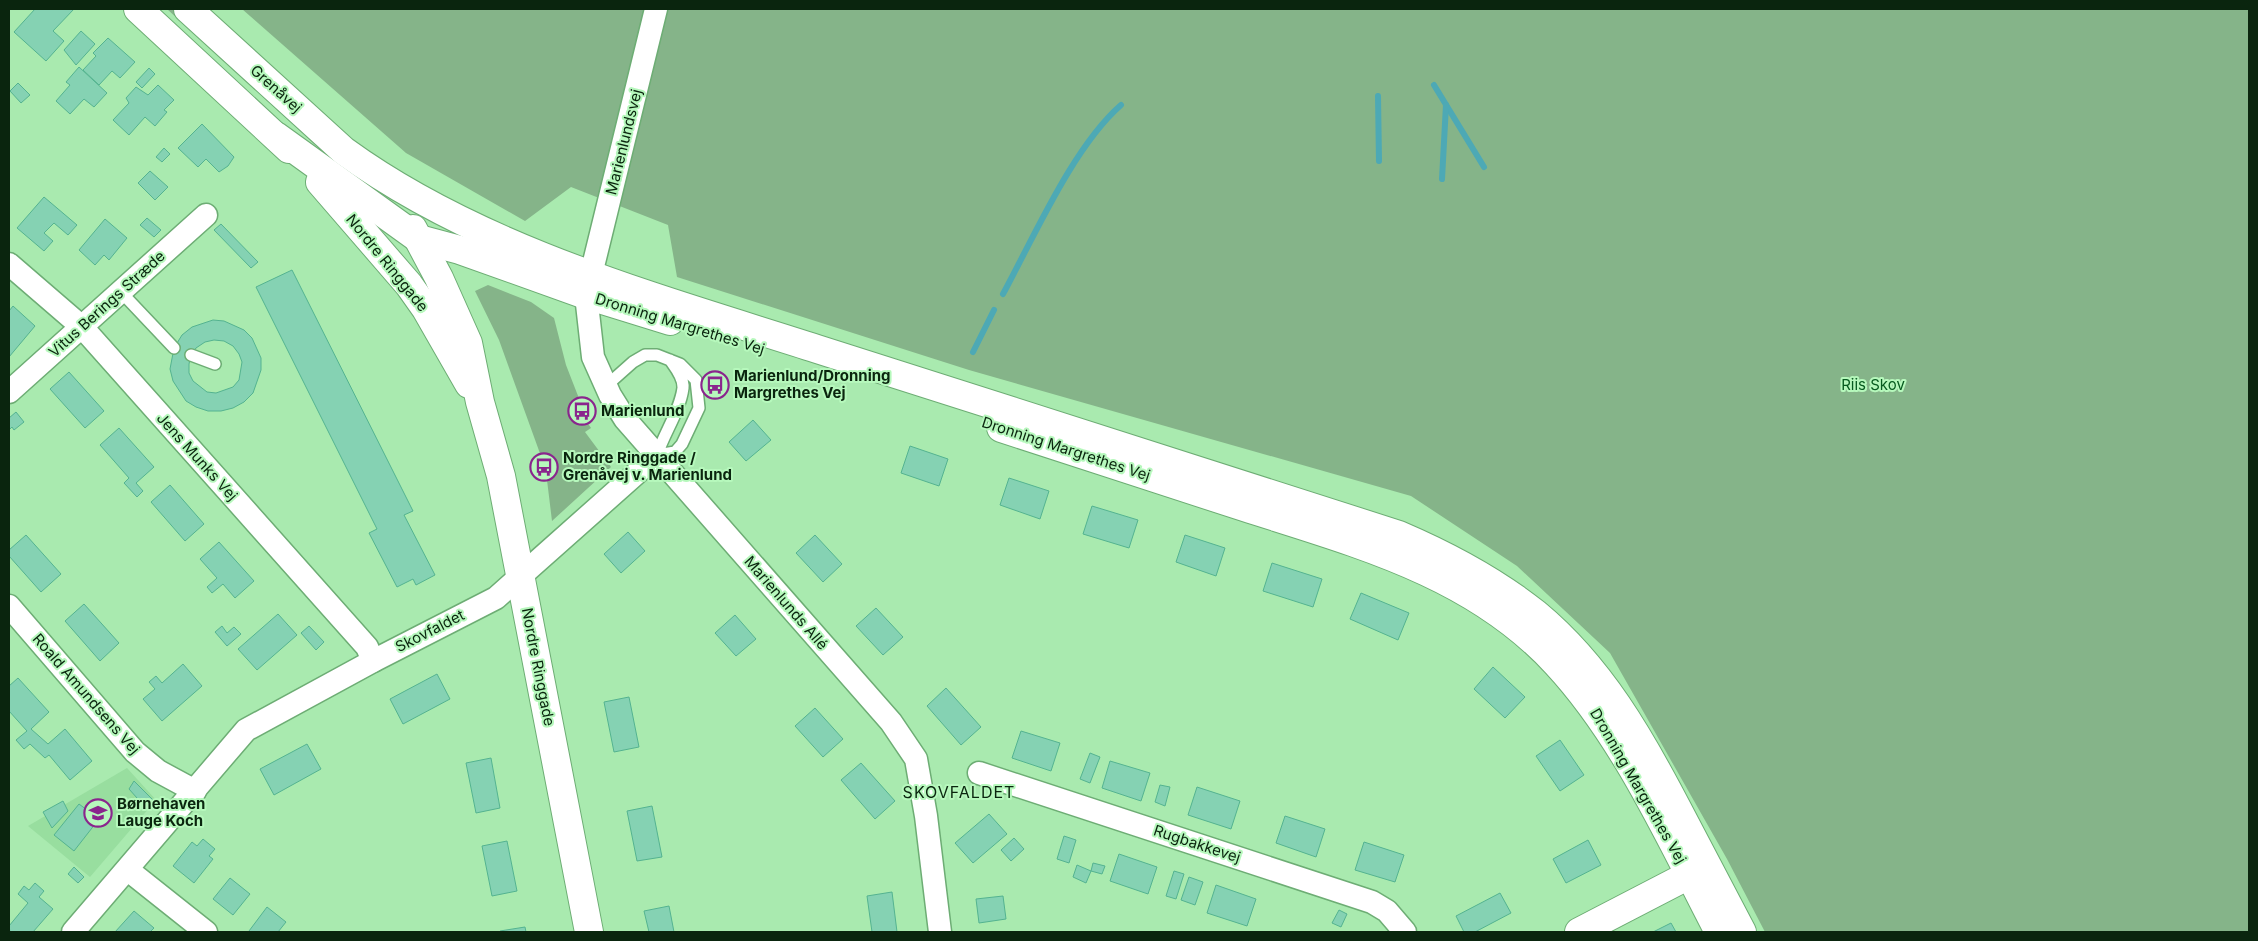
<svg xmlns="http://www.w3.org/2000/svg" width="2258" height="941" font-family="Inter,sans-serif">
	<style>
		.built { fill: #98de9f }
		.green { fill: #85b489 }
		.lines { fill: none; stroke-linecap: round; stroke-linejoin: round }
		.stream { stroke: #4da9b5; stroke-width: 6 }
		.building { fill: #85d2b3; stroke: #54b390; fill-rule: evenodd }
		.lane-casing { stroke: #6dad74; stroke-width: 14 }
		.street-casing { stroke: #6dad74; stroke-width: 25 }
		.secondary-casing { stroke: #6dad74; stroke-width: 30 }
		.lane { stroke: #fff; stroke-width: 11 }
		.street { stroke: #fff; stroke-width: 22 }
		.secondary { stroke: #fff; stroke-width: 28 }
		.labels { text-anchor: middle; stroke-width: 4; stroke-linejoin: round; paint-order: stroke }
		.street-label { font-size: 15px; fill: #0a250e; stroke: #b6f8bc }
		.poi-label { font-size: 15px; font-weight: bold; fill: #0a250e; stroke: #b6f8bc; text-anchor: start }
		.park-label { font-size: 15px; fill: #075b1f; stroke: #b6f8bc }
		.neighbourhood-label { font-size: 16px; letter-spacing: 1px; fill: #0a250e; stroke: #b6f8bc }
	</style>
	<rect width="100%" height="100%" fill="#a9eaaf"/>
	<!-- built -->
	<polygon class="built" points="127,768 156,800 90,877 28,826"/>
	<!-- green -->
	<g class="green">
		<polygon points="167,9 174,9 328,151 369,186 325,154"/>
		<polygon points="242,9 2249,9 2249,932 1765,932 1727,859 1610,653 1517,566 1411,496 969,370 677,277 668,225 571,187 525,221 406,153"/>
		<polygon points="488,285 531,302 554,318 566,365 580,401 575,404 591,428 585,432 611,467 552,521 547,480 551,478 547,458 542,459 499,340 475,291"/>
	</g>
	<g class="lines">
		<!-- stream -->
		<g class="stream">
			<polyline points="1434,85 1484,167"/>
			<polyline points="1378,96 1379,161"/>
			<polyline points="1442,179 1446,105"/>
			<path d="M1003,294C1034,237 1073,147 1121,105"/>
			<polyline points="973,352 994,310"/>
		</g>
	</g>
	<!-- building -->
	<g class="building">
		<polygon points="35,9 74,9 53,31 64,41 46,61 14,32"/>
		<polygon points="81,31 95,44 76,65 64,50"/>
		<polygon points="108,38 135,62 120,78 112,71 99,85 83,70 96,56 93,53"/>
		<polygon points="79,67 107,93 94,107 84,99 70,114 56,101 70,85 66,82"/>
		<polygon points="149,68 155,74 142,88 136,82"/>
		<polygon points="18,83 30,95 21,103 10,91"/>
		<polygon points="158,85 174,100 164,110 167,112 155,126 145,117 129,135 113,120 129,103 126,98 136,87 148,95"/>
		<polygon points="202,124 234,157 228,166 219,172 206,159 198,167 178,148"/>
		<polygon points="164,148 170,154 162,162 156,157"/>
		<polygon points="150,171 168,187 155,200 138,183"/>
		<polygon points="44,197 77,225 68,235 54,223 44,233 53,241 44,251 17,228"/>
		<polygon points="147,218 161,230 154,237 140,225"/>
		<polygon points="105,219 127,238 109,260 104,255 95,265 79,250"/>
		<polygon points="221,224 258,262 251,268 214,230"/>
		<polygon points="292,270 413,511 404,515 435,575 416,585 413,579 397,587 369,533 377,529 256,287"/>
		<polygon points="13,306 35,326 9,357 9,311"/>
		<path d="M213,320L224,321L244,330L252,338L261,358V370L253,393L244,402L233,408L221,411H208L196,407L186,401L173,381L170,369L174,348L182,335L192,327ZM214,340L224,341L233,346L239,354L242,362L239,380L233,387L216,393L207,392L193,381L189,373V364L191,355L196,348L205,342Z"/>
		<polygon points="69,372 104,411 85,428 50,389"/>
		<polygon points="16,412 24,422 14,430 12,427 9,430 9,418"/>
		<polygon points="753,420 771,440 746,461 729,442"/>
		<polygon points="119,428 154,467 136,483 143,491 137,497 124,483 129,478 100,445"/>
		<polygon points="910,446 948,459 939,486 901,473"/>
		<polygon points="1009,478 1049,491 1040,519 1000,505"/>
		<polygon points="170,485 204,524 185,541 151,502"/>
		<polygon points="1092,506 1138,520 1129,548 1083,534"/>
		<polygon points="628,532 645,551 621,573 604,554"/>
		<polygon points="26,535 61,574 41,592 9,556 9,550"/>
		<polygon points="815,535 842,564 823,582 796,553"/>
		<polygon points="1185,535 1225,548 1216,576 1176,562"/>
		<polygon points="219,542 254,581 235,598 223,584 212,593 207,587 217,578 200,559"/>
		<polygon points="1272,563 1322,579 1313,607 1263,591"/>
		<polygon points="1361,593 1409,613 1398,640 1350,619"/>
		<polygon points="84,604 119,643 100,661 65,621"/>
		<polygon points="876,608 903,637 883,655 856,626"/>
		<polygon points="278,614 297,635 257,670 238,649"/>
		<polygon points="735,615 756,639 736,656 715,633"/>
		<polygon points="222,626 227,633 234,627 241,634 227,646 215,632"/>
		<polygon points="309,626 324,642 316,650 301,633"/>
		<polygon points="183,664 202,686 162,721 143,699 155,689 149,682 156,676 162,683"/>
		<polygon points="1493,667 1525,697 1505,718 1474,689"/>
		<polygon points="437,674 450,699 403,724 390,699"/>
		<polygon points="18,678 49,712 31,729 48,744 65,729 92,761 70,780 49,755 45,758 30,744 24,749 16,740 27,731 9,711 9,686"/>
		<polygon points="946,688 981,727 961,745 927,706"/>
		<polygon points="629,697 639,747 614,752 604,702"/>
		<polygon points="815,708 843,739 823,757 795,726"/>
		<polygon points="1021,731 1060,743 1051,771 1012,758"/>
		<polygon points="1560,740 1584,775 1560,791 1536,756"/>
		<polygon points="307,744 321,769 274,795 260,769"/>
		<polygon points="1090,753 1100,757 1090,783 1080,779"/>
		<polygon points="491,758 500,808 476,813 466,763"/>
		<polygon points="1110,761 1150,773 1141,801 1102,788"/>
		<polygon points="861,763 895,801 875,819 841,780"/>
		<polygon points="134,781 153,800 145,807 129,789"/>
		<polygon points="1160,785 1170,787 1165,806 1155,802"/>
		<polygon points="1197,787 1240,801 1231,829 1188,815"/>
		<polygon points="63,801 68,811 52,828 43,812"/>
		<polygon points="79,804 99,819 74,851 54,835"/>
		<polygon points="652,806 662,857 637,861 627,811"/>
		<polygon points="989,814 1007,834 973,863 955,843"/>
		<polygon points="1285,816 1325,829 1316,857 1276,843"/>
		<polygon points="1064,836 1076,840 1069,863 1057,859"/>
		<polygon points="1014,838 1024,849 1011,861 1001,850"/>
		<polygon points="203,839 215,849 209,856 213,859 194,883 173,866 192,842 197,846"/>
		<polygon points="1588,840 1601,865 1566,883 1553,859"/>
		<polygon points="507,841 517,891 492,896 482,846"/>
		<polygon points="1364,842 1404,855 1395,882 1355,870"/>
		<polygon points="1119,854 1157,867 1148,894 1110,881"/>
		<polygon points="1093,863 1105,866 1102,874 1091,871"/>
		<polygon points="1077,865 1091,871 1086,883 1073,877"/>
		<polygon points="74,867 84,877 78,883 68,874"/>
		<polygon points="1174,871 1184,874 1176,899 1166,896"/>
		<polygon points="1189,877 1203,882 1195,905 1181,900"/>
		<polygon points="230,878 250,894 233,915 213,899"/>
		<polygon points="35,883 44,891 39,897 53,909 33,932 10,932 9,926 28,903 18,894 24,886 29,890"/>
		<polygon points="1216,885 1256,899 1247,926 1207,913"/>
		<polygon points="892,892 897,932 872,932 867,896"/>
		<polygon points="1500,893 1511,913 1475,932 1464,932 1456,916"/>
		<polygon points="1003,896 1006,919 979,923 976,899"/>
		<polygon points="669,906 674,932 649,932 644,911"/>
		<polygon points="267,907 286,922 278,932 250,932 249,931"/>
		<polygon points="1339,910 1347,914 1341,927 1332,923"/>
		<polygon points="134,911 154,928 150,932 115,932"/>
		<polygon points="1671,923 1676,932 1653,932"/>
		<polygon points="525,927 526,932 501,932 500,931"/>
	</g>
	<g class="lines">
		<!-- lane casing -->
		<g class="lane-casing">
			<g id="lane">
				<polyline points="121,292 174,348"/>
				<polyline points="191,355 215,364"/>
				<path d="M606,386L633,362L645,355H657L680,364L696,380L699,408L682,444L675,452L657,455C664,433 680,411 683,388C684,378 675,367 670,360"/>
			</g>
		</g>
		<!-- street casing -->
		<g class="street-casing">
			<g id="street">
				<polyline points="656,9 586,295 593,357 610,395 625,419 891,722 916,759 926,816 940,932"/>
				<polyline points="9,264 82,327 367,647 373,661"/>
				<polyline points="9,392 206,215"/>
				<polyline points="9,606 135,752 158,771 195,791"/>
				<polyline points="979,773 1372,902 1387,911 1405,932"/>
				<polyline points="128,870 206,932"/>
				<polyline points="73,932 246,730 373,661 496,598 657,455"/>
			</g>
		</g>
		<!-- secondary casing -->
		<g class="secondary-casing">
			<g id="secondary">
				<polyline points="138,9 289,149"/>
				<path d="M188,9L344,151C480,250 658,298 817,349C1011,411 1205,472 1399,535C1448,556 1495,581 1536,614C1600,667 1641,739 1679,812C1700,852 1721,892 1742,932"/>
				<polyline points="276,136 419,239 460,250 586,295 670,321"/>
				<polyline points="320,182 409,285 426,309 469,384"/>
				<polyline points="413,229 439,278 468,343 480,402 501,476 589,932"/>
				<path d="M1001,428C1082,454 1163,481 1244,507C1356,543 1473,573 1556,663C1625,737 1672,842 1719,932"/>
				<polyline points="1579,932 1689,875"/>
			</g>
		</g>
		<!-- lane -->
		<use href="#lane" class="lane"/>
		<!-- street -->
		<use href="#street" class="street"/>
		<!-- secondary -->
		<use href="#secondary" class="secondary"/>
	</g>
	<!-- icons -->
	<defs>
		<g id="bus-ring" transform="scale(1.4375)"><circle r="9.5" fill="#b6f8bc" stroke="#8a258d" stroke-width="1.5"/><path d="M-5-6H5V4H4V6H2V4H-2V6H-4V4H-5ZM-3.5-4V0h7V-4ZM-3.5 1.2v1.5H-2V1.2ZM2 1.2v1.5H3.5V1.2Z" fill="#8a258d"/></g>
		<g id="school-ring" transform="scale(1.4375)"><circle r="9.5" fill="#b6f8bc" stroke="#8a258d" stroke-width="1.5"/><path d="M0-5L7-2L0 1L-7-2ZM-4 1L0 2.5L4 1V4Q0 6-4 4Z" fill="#8a258d"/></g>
	</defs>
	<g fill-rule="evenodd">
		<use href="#bus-ring" x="715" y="385"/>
		<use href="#bus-ring" x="582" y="411"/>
		<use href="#bus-ring" x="544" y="467"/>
		<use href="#school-ring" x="98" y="813"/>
	</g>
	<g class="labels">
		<!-- street labels -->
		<g class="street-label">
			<text transform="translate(276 89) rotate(42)" y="5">Grenåvej</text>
			<text transform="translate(624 142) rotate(-76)" y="5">Marienlundsvej</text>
			<text transform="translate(387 263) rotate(51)" y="5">Nordre Ringgade</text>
			<text transform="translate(107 304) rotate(-42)" y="5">Vitus Berings Stræde</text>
			<text transform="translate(680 324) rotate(17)" y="5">Dronning Margrethes Vej</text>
			<text transform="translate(1066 449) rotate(18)" y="5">Dronning Margrethes Vej</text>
			<text transform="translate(197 457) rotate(48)" y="5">Jens Munks Vej</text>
			<text transform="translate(786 603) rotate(49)" y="5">Marienlunds Allé</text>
			<text transform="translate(430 631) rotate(-27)" y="5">Skovfaldet</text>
			<text transform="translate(538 667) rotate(79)" y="5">Nordre Ringgade</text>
			<text transform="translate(86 694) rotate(49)" y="5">Roald Amundsens Vej</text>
			<text transform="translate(1638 786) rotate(60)" y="5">Dronning Margrethes Vej</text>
			<text transform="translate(1197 844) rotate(18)" y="5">Rugbakkevej</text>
		</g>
		<!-- poi labels -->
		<g class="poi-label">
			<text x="734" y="381">Marienlund/Dronning<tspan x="734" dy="17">Margrethes Vej</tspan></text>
			<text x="601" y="416">Marienlund</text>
			<text x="563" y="463">Nordre Ringgade /<tspan x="563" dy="17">Grenåvej v. Marienlund</tspan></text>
			<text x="117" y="809">Børnehaven<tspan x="117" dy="17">Lauge Koch</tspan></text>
		</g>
		<!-- park labels -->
		<g class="park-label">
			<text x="1873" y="390">Riis Skov</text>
		</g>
		<!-- neighbourhood labels -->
		<g class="neighbourhood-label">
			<text x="959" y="798">SKOVFALDET</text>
		</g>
	</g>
	<!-- border -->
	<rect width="2258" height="941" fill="none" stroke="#0a250e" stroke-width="20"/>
</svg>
